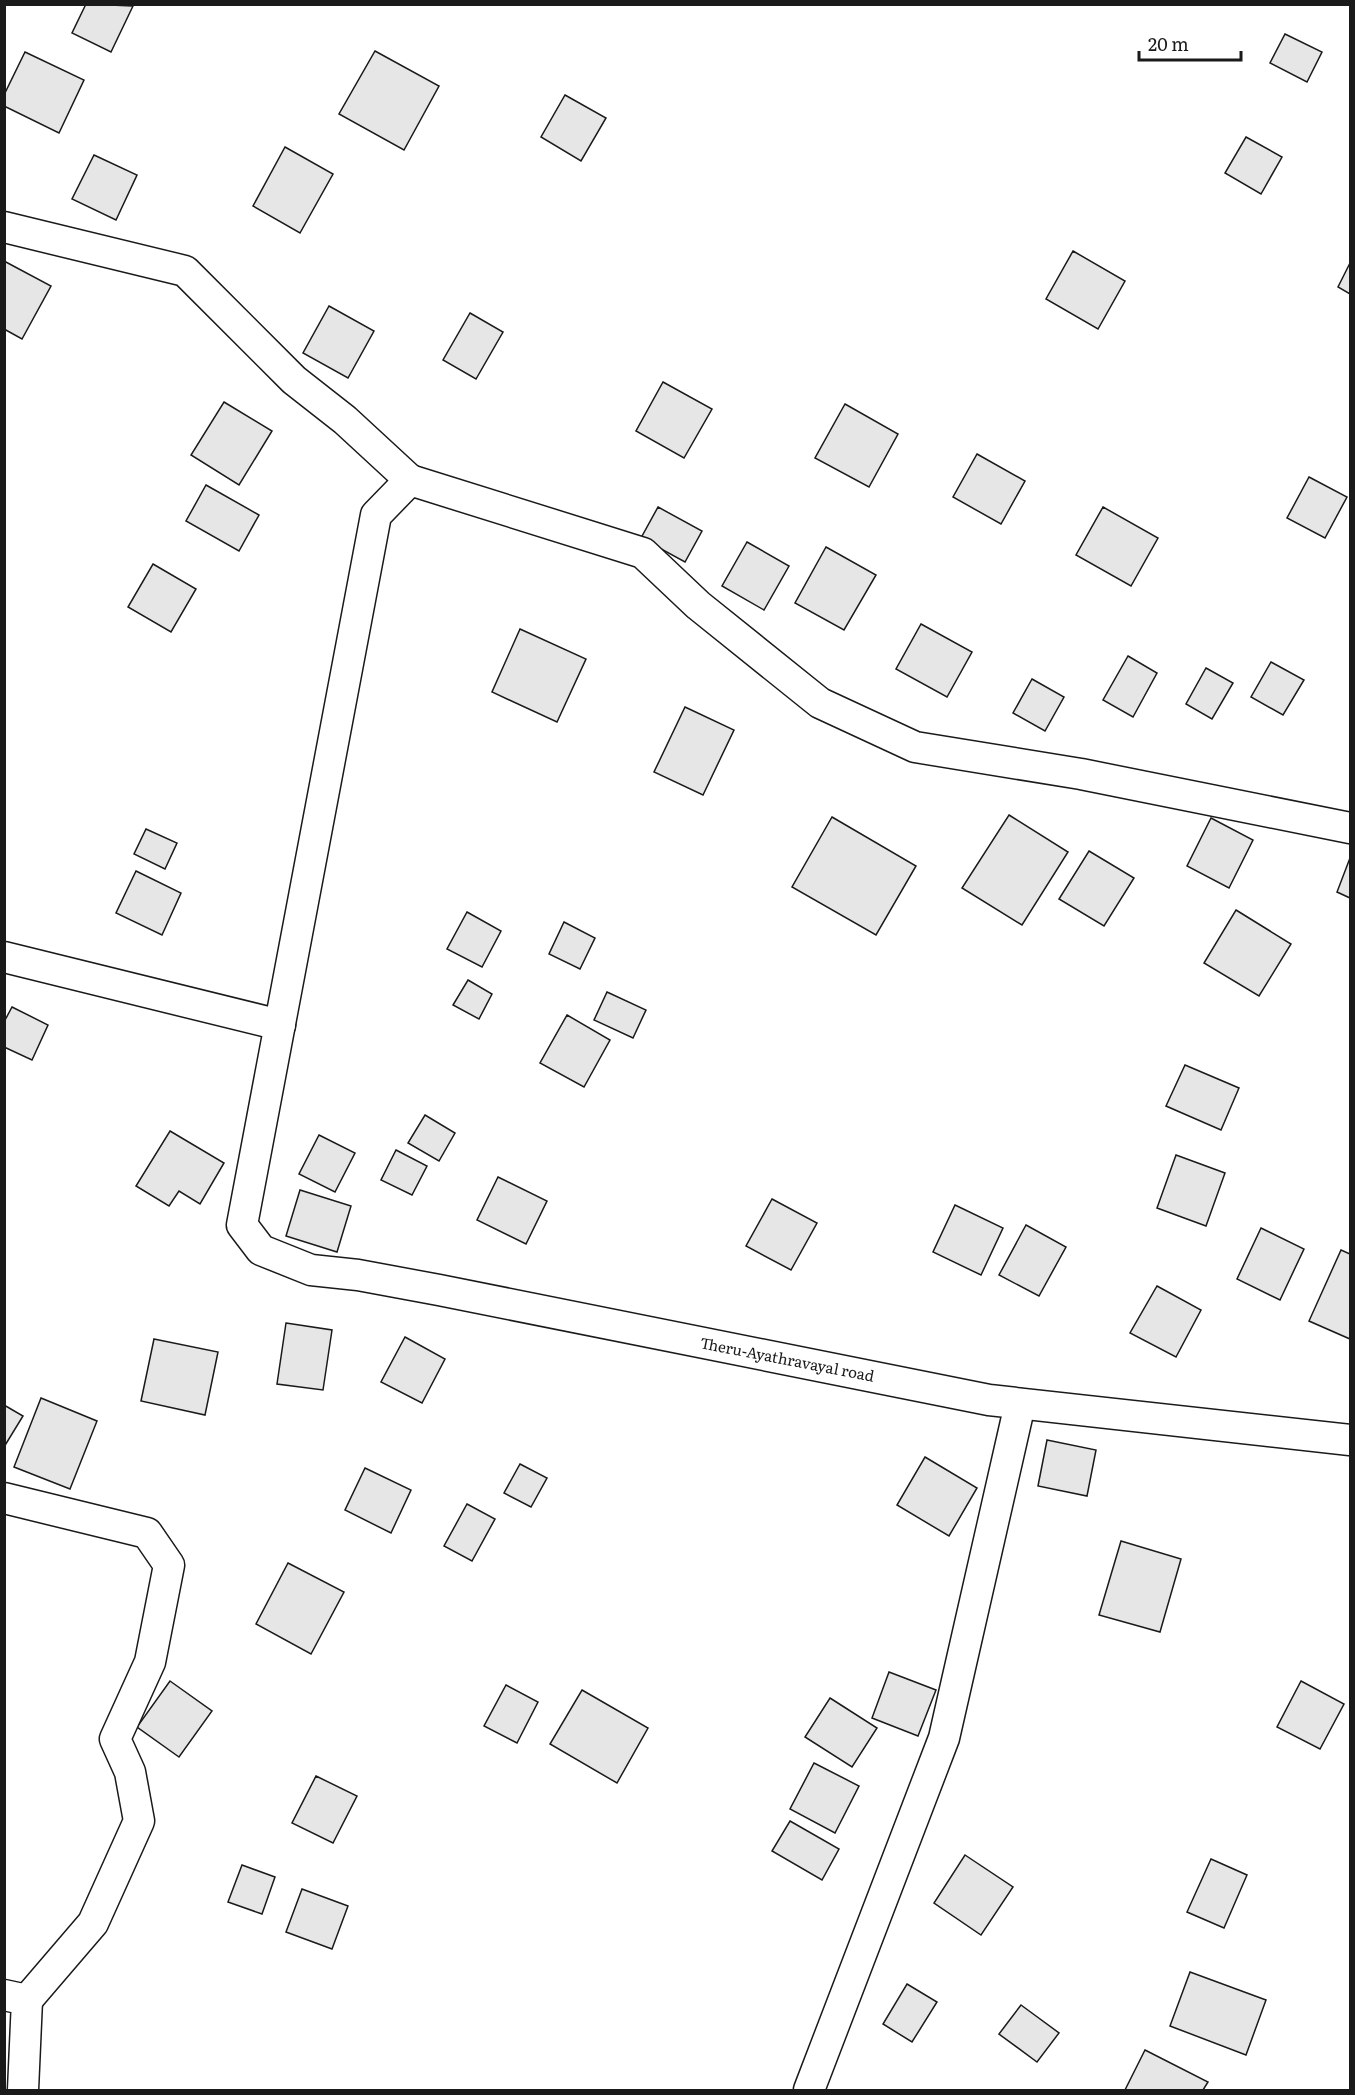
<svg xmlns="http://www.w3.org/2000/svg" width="1355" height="2095" font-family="Literata,serif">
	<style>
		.building { fill: #e6e6e6; stroke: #1a1a1a; stroke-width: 1.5 }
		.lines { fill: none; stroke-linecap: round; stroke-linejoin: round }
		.minor-casing { stroke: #1a1a1a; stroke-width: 33 }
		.minor { stroke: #fff; stroke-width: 30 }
		.labels { text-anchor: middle; stroke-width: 4.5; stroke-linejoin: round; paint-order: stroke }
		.street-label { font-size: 15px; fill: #1a1a1a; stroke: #fff }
	</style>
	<rect width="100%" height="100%" fill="#fff"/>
	<!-- building -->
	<g class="building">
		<polygon points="86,4 133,6 111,52 72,33"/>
		<polygon points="1285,34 1322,52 1307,82 1270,63"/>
		<polygon points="375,51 439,86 404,150 339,114"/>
		<polygon points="25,52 84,80 59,133 4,106 4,95"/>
		<polygon points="565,95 606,118 581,161 541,137"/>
		<polygon points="1246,137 1282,157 1261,194 1225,173"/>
		<polygon points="285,147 333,174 300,233 253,206"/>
		<polygon points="94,155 137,175 116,220 72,199"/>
		<polygon points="1073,251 1125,281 1098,329 1046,299"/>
		<polygon points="4,261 51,286 22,339 4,329"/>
		<polygon points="1350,263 1350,294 1338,287"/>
		<polygon points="329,306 374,331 348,378 303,353"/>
		<polygon points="470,313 503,332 476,379 443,360"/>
		<polygon points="663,382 712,409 684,458 636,431"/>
		<polygon points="224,402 272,431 239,485 191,455"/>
		<polygon points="845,404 898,434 869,487 815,458"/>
		<polygon points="977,454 1025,481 1001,524 953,497"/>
		<polygon points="1309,477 1347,497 1325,538 1287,518"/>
		<polygon points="206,485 259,515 239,551 186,521"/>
		<polygon points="658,507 702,531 685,562 641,538"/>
		<polygon points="1103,507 1158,538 1131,586 1076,555"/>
		<polygon points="747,542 789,566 764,610 722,586"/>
		<polygon points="826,547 876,575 844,630 795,603"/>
		<polygon points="153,564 196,589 171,632 128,607"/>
		<polygon points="921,624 972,652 947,697 896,669"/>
		<polygon points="520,629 586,659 557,722 492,692"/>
		<polygon points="1128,656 1157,673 1133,717 1103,700"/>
		<polygon points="1271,662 1304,680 1283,715 1251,697"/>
		<polygon points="1206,668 1233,683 1212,719 1186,704"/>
		<polygon points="1032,679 1064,697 1045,731 1013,713"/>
		<polygon points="685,707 734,730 703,795 654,772"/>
		<polygon points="1009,815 1068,852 1022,925 962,888"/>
		<polygon points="832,817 916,866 876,935 792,887"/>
		<polygon points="1211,818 1253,840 1229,888 1187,866"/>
		<polygon points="146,829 177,843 165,869 134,854"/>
		<polygon points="1089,851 1134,878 1104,926 1059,899"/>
		<polygon points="1350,858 1350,898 1337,892"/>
		<polygon points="136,871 181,893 162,935 116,913"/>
		<polygon points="1236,910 1291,944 1259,996 1204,963"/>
		<polygon points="467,912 501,931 482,967 447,949"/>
		<polygon points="564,922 595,938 580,969 549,954"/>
		<polygon points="468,980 492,994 479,1019 453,1005"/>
		<polygon points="607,992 646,1010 633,1038 594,1020"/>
		<polygon points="12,1007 48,1025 32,1060 4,1047 4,1022"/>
		<polygon points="567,1015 610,1040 584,1087 540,1063"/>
		<polygon points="1185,1065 1239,1088 1221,1130 1166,1106"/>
		<polygon points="425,1115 455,1133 439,1161 408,1143"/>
		<polygon points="170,1131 224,1163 200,1204 179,1191 169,1206 136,1186"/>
		<polygon points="319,1135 355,1153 335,1192 299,1174"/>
		<polygon points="396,1150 427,1166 412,1195 381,1180"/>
		<polygon points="1176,1155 1225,1173 1206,1226 1157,1208"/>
		<polygon points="498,1177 547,1201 526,1244 477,1220"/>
		<polygon points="300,1190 351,1206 337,1252 286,1236"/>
		<polygon points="772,1199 817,1223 791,1270 746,1246"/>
		<polygon points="955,1205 1003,1228 981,1275 933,1252"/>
		<polygon points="1026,1225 1066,1247 1039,1296 999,1275"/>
		<polygon points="1261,1228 1304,1249 1280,1300 1237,1279"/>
		<polygon points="1341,1250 1350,1254 1350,1339 1309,1321"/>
		<polygon points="1157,1286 1201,1310 1176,1357 1130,1333"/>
		<polygon points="286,1323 332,1330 323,1390 277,1384"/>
		<polygon points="405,1337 445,1359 422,1403 381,1382"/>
		<polygon points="154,1339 218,1352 205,1415 141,1401"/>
		<polygon points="41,1398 97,1421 70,1489 14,1467"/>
		<polygon points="4,1405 23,1416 4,1447"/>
		<polygon points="1047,1440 1096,1450 1087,1496 1038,1486"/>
		<polygon points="925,1457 977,1488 949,1536 897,1505"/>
		<polygon points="520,1464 547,1478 531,1507 504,1493"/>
		<polygon points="365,1468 411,1490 391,1533 345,1510"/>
		<polygon points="467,1504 495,1519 472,1561 444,1546"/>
		<polygon points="1121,1541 1181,1559 1160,1632 1099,1615"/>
		<polygon points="288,1563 344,1592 311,1654 256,1624"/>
		<polygon points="889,1672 936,1690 918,1736 872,1718"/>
		<polygon points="170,1681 212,1711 179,1757 137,1727"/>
		<polygon points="1301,1681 1344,1704 1320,1749 1277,1727"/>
		<polygon points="506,1685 538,1702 517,1743 484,1726"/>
		<polygon points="582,1690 648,1728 617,1783 550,1744"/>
		<polygon points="830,1698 877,1728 852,1767 805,1737"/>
		<polygon points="814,1763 859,1786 835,1833 790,1809"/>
		<polygon points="316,1776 357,1796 333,1843 292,1823"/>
		<polygon points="790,1821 839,1849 822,1880 772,1851"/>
		<polygon points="965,1855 1013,1887 981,1935 934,1903"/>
		<polygon points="1211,1859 1247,1875 1224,1928 1187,1912"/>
		<polygon points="242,1865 275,1877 262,1914 228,1902"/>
		<polygon points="302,1889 348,1906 332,1949 286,1932"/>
		<polygon points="1190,1972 1266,2000 1246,2055 1170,2026"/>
		<polygon points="907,1984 937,2002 912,2042 883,2024"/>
		<polygon points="1021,2005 1059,2033 1037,2062 999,2034"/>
		<polygon points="1145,2050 1208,2082 1203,2090 1125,2090"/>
	</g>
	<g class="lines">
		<!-- minor casing -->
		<g class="minor-casing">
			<g id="minor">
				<polyline points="4,227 185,271 294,380 345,420 410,480"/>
				<polyline points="1350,828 1081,774 915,747 820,703 698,605 643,553 410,480 376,515 242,1225 261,1250 311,1270 358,1275 439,1290 989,1400 1350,1440"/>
				<polyline points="4,957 280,1025"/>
				<polyline points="4,1498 147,1533 169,1565 150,1662 115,1739 130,1772 139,1821 93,1923 27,2000"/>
				<polyline points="4,1995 27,2000 23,2090"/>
				<polyline points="809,2090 944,1738 1020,1404"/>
			</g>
		</g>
		<!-- minor -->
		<use href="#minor" class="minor"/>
	</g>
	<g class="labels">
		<!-- street labels -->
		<g class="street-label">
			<text transform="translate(787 1360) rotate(11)" y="5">Theru-Ayathravayal road</text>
		</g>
	</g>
	<!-- border -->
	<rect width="1355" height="2095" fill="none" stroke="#1a1a1a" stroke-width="12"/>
	<!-- scale -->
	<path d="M1139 51v9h102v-9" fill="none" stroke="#1a1a1a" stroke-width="3"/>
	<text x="1148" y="51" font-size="18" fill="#1a1a1a" stroke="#ffffff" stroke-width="4.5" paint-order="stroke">20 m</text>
</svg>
